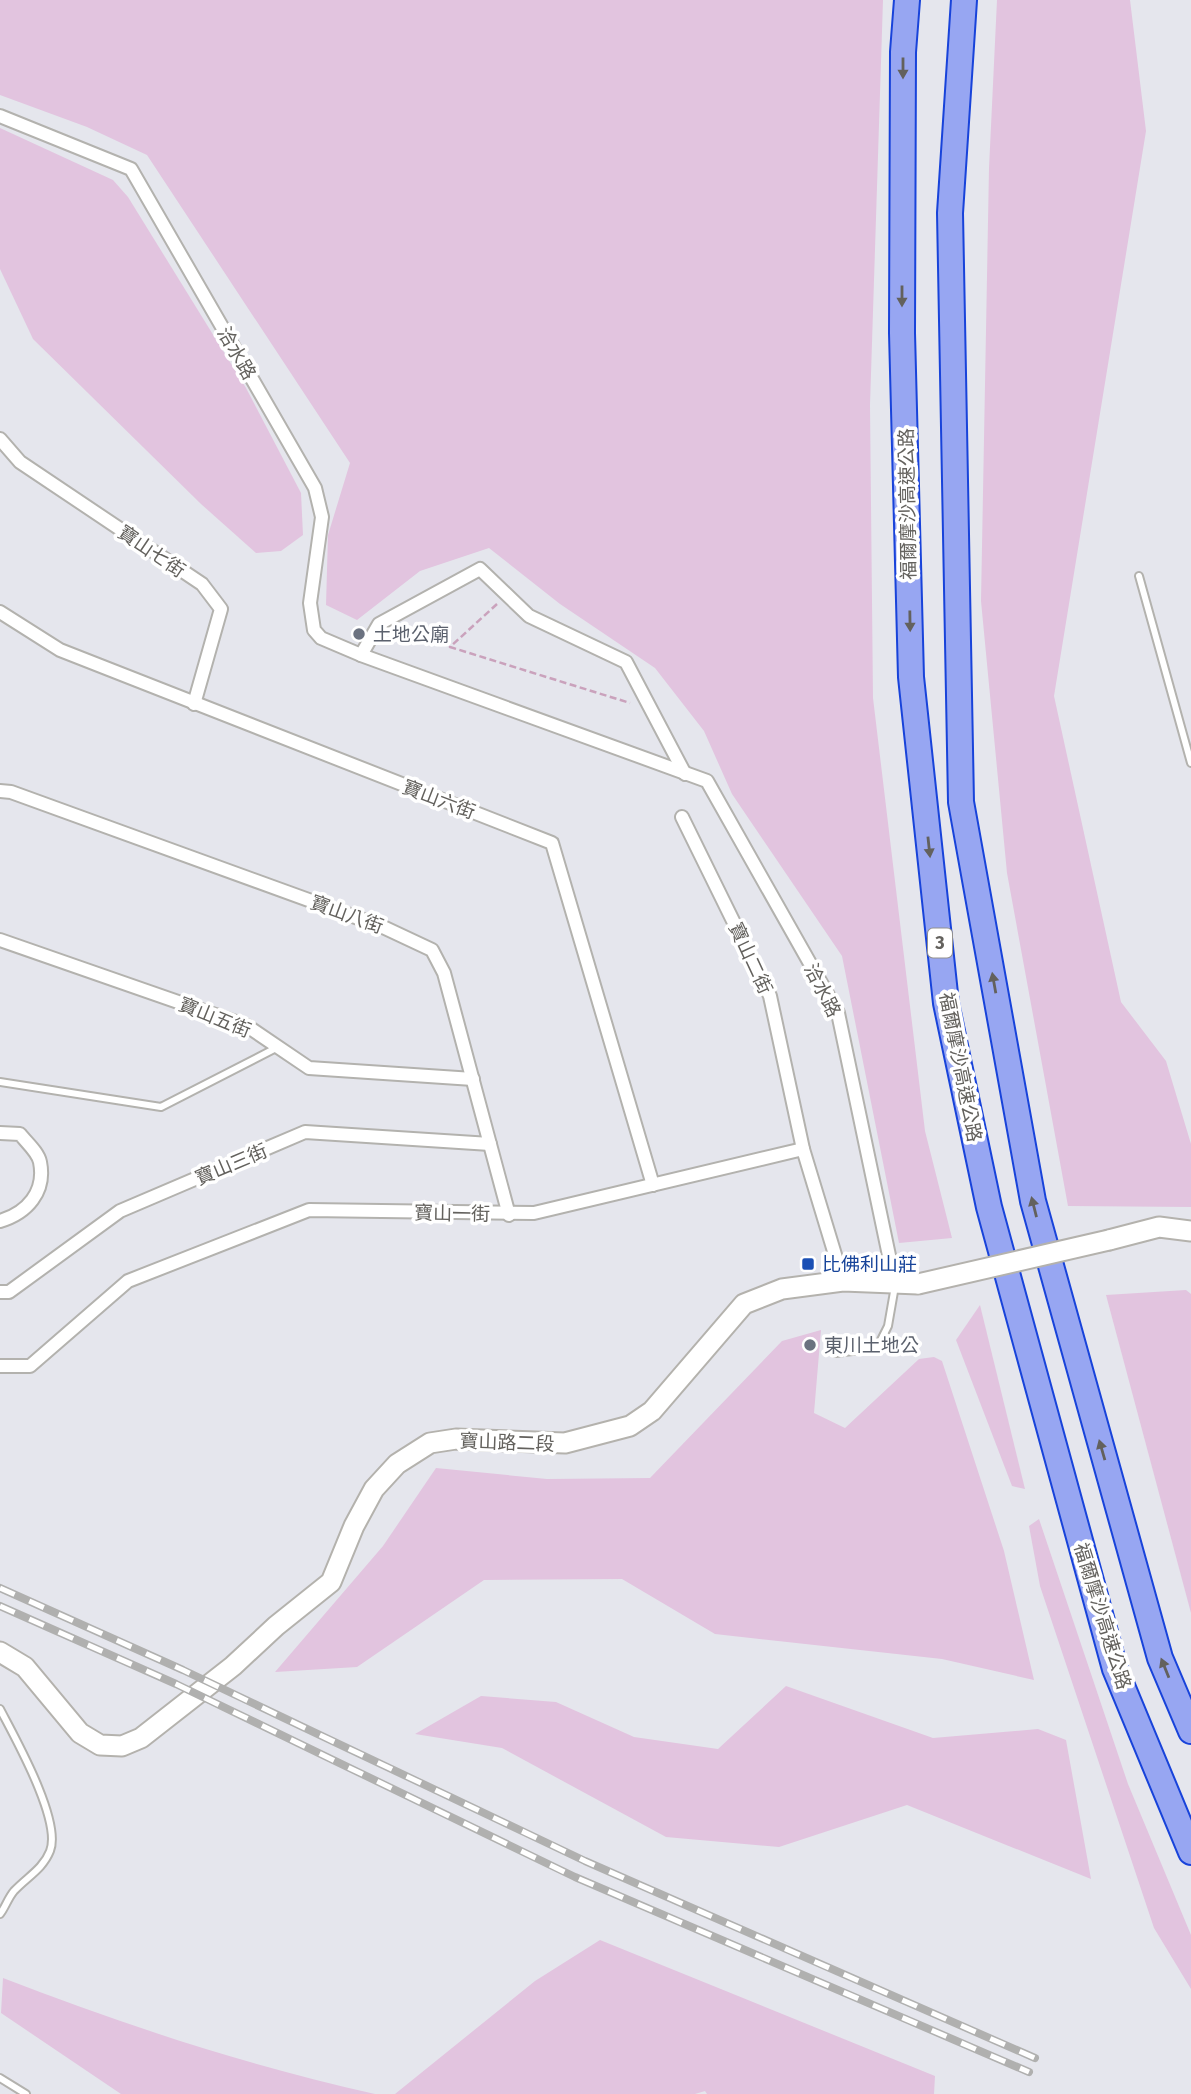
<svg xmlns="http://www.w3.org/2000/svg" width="1191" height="2094" font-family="'Fira Sans','Noto Sans TC',sans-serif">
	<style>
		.green { fill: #e2c4df }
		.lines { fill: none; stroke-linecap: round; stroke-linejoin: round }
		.lane-casing { stroke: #b3b2ae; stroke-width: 10 }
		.street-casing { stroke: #b3b2ae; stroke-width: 16 }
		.secondary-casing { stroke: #b4b2ad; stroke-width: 23 }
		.highway-casing { stroke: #1843da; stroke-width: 28 }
		.path { stroke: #caa2bc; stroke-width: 2.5; stroke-dasharray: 7 3.5; stroke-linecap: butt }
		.lane { stroke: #fff; stroke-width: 6 }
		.street { stroke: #fff; stroke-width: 12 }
		.secondary { stroke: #fff; stroke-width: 19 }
		.highway { stroke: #97a6f2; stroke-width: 24 }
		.rail-casing { stroke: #b0b0af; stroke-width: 8 }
		.rail { stroke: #fff; stroke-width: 5; stroke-dasharray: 16; stroke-linecap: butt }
		.secondary-bridge-casing { stroke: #b4b2ad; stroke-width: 23; stroke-linecap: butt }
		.secondary-bridge { stroke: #fff; stroke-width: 19 }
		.oneway { fill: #63615d }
		.worship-dot { fill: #6b7280; stroke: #fff; stroke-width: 2.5 }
		.transit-dot { fill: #1a4fb4; stroke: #fff; stroke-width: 2.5 }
		.labels { text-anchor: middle; stroke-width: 7; stroke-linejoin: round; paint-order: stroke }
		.shield { fill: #fff; stroke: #92908e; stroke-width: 2 }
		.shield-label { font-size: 18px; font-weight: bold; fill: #63615d }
		.street-label { font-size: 19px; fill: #63615d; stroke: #fff }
		.worship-label { font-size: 19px; fill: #5b616d; stroke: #fff; text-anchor: start }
		.transit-label { font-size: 19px; fill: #164399; stroke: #fff; text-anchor: start }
	</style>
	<rect width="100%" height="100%" fill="#e5e6ed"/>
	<!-- green -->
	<g class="green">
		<polygon points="0,0 883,0 870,405 873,698 925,1131 952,1238 899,1243 842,956 732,794 704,731 655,668 560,604 489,548 420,571 357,620 326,605 328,535 350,463 147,155 87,127 0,95"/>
		<polygon points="997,0 1130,0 1146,131 1054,696 1121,1002 1166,1061 1191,1144 1191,1207 1068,1206 1007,873 981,601 989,168"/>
		<polygon points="0,128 113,180 128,197 246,388 301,493 303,535 281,551 256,553 201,504 33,339 0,269"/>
		<polygon points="1186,1290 1191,1294 1191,1613 1106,1295"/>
		<polygon points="980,1305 1025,1489 1012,1486 956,1340"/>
		<polygon points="821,1330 814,1413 845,1428 919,1359 934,1357 942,1361 1004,1551 1034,1680 942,1659 715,1634 622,1579 484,1580 357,1667 275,1672 383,1546 436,1468 547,1479 650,1478 782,1341"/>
		<polygon points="1039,1519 1128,1784 1191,1935 1191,1989 1154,1928 1040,1586 1029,1526"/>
		<polygon points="786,1686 933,1738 1038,1729 1066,1740 1091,1879 907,1805 779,1847 666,1837 502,1748 415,1734 481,1696 556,1702 634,1737 718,1749"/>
		<polygon points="600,1940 935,2076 934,2094 707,2094 705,2091 695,2094 395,2094 535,1981"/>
		<path d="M3,1978C125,2025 248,2066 375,2094H121L1,2013Z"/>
	</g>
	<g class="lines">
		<!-- lane casing -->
		<g class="lane-casing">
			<g id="lane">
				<polyline points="1139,576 1191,763"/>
				<polyline points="0,1082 161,1107 276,1048"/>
				<polyline points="836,1353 877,1348 888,1326 895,1286"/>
				<path d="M0,1709C15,1738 62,1821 50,1851C43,1869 27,1877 14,1891C8,1898 5,1908 0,1914"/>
				<polyline points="0,2078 26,2094"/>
			</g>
		</g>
		<!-- street casing -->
		<g class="street-casing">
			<g id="street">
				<polyline points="0,116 131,169 315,488 322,517 310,603 314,630 321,638 361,655 707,781 838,1013 895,1284"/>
				<polyline points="0,439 20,462 202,584 221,609 194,704"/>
				<polyline points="0,612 60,650 552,843 653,1185"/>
				<polyline points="361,655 379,624 480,569 529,616 626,662 685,774"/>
				<polyline points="0,791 11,792 383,927 432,950 444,973 509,1215"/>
				<polyline points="682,817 770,996 803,1149"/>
				<polyline points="0,940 247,1026 309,1068 473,1079"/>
				<path d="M0,1133L20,1134C26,1142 38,1152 40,1162C46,1192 27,1213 0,1221"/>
				<polyline points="0,1292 9,1292 120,1211 305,1132 490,1144"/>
				<polyline points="0,1366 30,1366 128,1281 309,1210 534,1213 803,1149 843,1281"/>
			</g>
		</g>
		<!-- secondary casing -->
		<g class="secondary-casing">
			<g id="secondary">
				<polyline points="1109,1240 1159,1227 1191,1231"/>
				<polyline points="0,1652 25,1667 80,1733 100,1745 122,1746 141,1738 233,1666 276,1626 331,1582 354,1526 374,1489 397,1464 430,1443 456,1439 565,1443 630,1426 652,1411 744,1304 782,1289 843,1281 918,1284"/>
			</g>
		</g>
		<!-- highway casing -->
		<g class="highway-casing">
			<g id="highway">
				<polyline points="907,0 903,52 902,333 911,677 946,1003 989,1207 1115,1669 1191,1852"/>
				<polyline points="964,0 950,213 961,802 1033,1201 1160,1658 1191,1731"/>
			</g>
		</g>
		<!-- path -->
		<polyline class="path" points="497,604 450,647 630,703"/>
		<!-- lane -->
		<use href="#lane" class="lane"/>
		<!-- street -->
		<use href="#street" class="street"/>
		<!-- secondary -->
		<use href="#secondary" class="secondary"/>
		<!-- highway -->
		<use href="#highway" class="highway"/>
		<!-- rail casing -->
		<g class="rail-casing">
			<g id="rail">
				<polyline points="0,1588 183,1670 585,1861 1035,2058"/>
				<polyline points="0,1606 176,1684 575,1877 1029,2072"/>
			</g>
		</g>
		<!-- rail -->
		<use href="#rail" class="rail"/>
		<!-- secondary-bridge casing -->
		<g class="secondary-bridge-casing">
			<polyline id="secondary-bridge" points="918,1284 1109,1240"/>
		</g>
		<!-- secondary-bridge -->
		<use href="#secondary-bridge" class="secondary-bridge"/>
	</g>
	<!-- one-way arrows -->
	<defs><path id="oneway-solid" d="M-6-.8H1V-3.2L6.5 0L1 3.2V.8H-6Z" transform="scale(1.75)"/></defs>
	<g class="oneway">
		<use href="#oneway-solid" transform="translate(903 68) rotate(90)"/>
		<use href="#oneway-solid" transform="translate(902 296) rotate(90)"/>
		<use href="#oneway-solid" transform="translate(910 621) rotate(89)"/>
		<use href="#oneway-solid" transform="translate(929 847) rotate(84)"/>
		<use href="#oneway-solid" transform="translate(994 983) rotate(-100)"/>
		<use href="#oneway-solid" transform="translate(1034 1207) rotate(-104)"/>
		<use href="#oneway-solid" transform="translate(1102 1450) rotate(-106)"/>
		<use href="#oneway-solid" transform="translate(1165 1668) rotate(-112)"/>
	</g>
	<!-- markers -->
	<g class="worship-dot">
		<circle cx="359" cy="634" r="7"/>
		<circle cx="810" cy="1345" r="7"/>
	</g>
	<rect class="transit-dot" x="801" y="1257" width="14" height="14" rx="3.5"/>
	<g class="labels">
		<!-- shield labels -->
		<rect class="shield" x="928" y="928.5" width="24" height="29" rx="5"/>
		<g class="shield-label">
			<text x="940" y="949">3</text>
		</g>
		<!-- street labels -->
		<g class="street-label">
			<text transform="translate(237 353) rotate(60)" y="7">洽水路</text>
			<text transform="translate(907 504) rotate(-91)" y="7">福爾摩沙高速公路</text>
			<text transform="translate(152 551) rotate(34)" y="7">寶山七街</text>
			<text transform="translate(439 799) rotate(21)" y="7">寶山六街</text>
			<text transform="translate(347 914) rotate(20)" y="7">寶山八街</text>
			<text transform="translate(751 958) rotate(65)" y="7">寶山二街</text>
			<text transform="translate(823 990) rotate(63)" y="7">洽水路</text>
			<text transform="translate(215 1017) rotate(22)" y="7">寶山五街</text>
			<text transform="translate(961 1067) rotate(79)" y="7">福爾摩沙高速公路</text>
			<text transform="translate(231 1164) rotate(-23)" y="7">寶山三街</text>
			<text transform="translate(452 1213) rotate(1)" y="7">寶山一街</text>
			<text transform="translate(507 1442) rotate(2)" y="7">寶山路二段</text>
			<text transform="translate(1103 1616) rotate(73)" y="7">福爾摩沙高速公路</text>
		</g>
		<!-- worship labels -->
		<g class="worship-label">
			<text x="373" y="641">土地公廟</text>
			<text x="824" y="1352">東川土地公</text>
		</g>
		<!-- transit labels -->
		<g class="transit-label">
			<text x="822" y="1271">比佛利山莊</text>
		</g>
	</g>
</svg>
